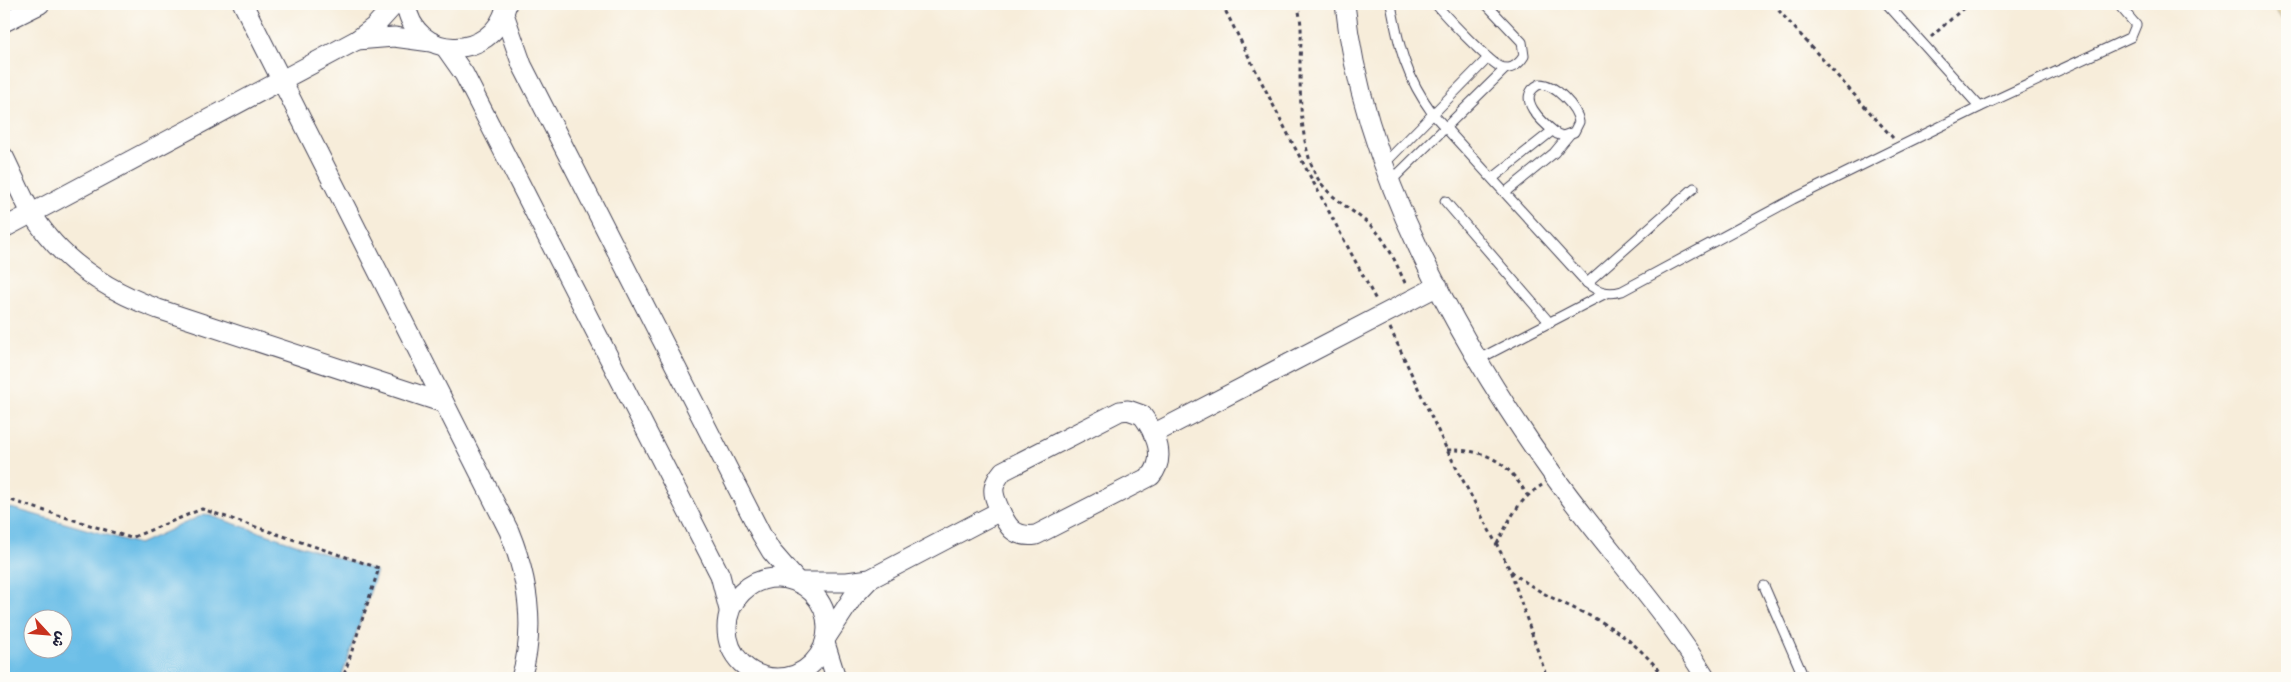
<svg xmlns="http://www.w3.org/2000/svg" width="2291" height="682" font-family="Caveat,'Playpen Sans Arabic',sans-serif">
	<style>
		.sand { fill: url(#sand-dots); stroke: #887e6c }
		.water { fill: #6bbee7; stroke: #467091; fill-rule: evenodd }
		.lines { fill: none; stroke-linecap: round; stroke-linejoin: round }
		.service-casing { stroke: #424053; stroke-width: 11 }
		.minor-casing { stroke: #424053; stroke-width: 21 }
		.path { stroke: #424053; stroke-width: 3; stroke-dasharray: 4 4; stroke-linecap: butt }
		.service { stroke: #fff; stroke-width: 9 }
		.minor { stroke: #fff; stroke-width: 19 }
	</style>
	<defs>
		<pattern id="sand-dots" width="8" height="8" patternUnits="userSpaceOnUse" patternTransform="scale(1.25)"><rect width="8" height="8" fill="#eeda9e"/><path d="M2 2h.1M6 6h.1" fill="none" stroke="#ccbb89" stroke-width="1.8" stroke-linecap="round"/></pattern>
	</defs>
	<rect width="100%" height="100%" fill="#fdfcf7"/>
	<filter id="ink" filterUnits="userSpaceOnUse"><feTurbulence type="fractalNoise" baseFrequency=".02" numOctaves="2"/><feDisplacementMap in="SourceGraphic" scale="10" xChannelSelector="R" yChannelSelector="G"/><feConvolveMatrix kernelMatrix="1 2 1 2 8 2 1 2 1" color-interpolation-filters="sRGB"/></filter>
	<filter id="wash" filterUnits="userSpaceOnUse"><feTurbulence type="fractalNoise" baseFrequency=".0096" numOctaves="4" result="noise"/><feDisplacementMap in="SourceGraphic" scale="20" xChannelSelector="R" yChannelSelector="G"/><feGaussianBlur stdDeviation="1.12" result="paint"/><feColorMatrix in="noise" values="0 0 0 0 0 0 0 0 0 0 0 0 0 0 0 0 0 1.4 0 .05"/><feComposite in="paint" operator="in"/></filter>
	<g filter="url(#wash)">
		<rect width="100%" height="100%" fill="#f7edda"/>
		<!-- sand -->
		<polygon class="sand" points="2271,4 2287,4 2287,27"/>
		<!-- water -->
		<path class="water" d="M4,506L139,544L205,514L377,571L341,678H4ZM32,620H62V650H32Z"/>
	</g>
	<g filter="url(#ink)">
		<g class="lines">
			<!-- service casing -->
			<g class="service-casing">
				<g id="service">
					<path d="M1391,4C1399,48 1406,77 1433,114L1587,283C1598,292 1608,295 1622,291L1793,199L1980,107L2131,37L2136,25L2118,4"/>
					<path d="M1436,4C1444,15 1490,63 1501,67C1511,71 1519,64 1524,56L1522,42L1486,4"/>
					<polyline points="1887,4 1980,107"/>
					<path d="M1540,84C1555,84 1577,107 1579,122L1574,132L1563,136L1557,134C1543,123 1513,97 1540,84Z"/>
					<polyline points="1384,164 1488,58"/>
					<polyline points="1493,178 1552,131"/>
					<polyline points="1391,181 1506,68"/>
					<polyline points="1506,192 1554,153 1569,135"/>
					<polyline points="1445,201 1550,323"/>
					<polyline points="1587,283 1694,188"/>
					<polyline points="1479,359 1606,293"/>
					<polyline points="1764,586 1804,678"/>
				</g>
			</g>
			<!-- minor casing -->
			<g class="minor-casing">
				<g id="minor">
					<path d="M243,4L509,531C528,578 536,629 521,678"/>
					<path d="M406,4C414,61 492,62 506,7"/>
					<path d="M1345,4C1362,168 1459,344 1554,476C1603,545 1662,606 1706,678"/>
					<polyline points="504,14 522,65 761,534 771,551 797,581"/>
					<polyline points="4,22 40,4"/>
					<polyline points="357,40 394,37 431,42"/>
					<polyline points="445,47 464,74 720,575 729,610"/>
					<path d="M4,157C13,175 21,195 31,212C60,261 106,290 158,309L444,403"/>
					<polyline points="4,228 357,40 375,26 395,4"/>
					<path d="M1128,410L1142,415C1156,434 1167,457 1151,476L1036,535C1013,538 1007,526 999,508C996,501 993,495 994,488C995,481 999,476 1003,471L1120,411Z"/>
					<polyline points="1153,434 1438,286"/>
					<circle cx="777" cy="628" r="50"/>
					<polyline points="800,582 847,582 870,579 1000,511"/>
					<polyline points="826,638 853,597 870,579"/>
					<polyline points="825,643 836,678"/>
				</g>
			</g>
			<!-- path -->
			<g class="path">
				<polyline points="1222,4 1293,144 1376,300"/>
				<path d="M1297,4C1303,23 1301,41 1300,60C1300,95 1300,137 1313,169C1325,199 1357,210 1377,232C1390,247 1398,268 1406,285"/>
				<polyline points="1773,4 1893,138"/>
				<polyline points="1931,37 1968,4"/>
				<polyline points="1390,328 1447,450 1510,570 1547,678"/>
				<path d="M1447,450C1486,449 1507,461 1527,495"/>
				<polyline points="4,498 131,538 202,509 379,568 343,678"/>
				<path d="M1497,544C1510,519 1517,501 1542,485"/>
				<path d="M1511,571C1536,592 1559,601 1588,615C1618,629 1646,652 1665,678"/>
			</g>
			<!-- service -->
			<use href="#service" class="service"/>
			<!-- minor -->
			<use href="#minor" class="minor"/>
		</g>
	</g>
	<!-- margin -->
	<rect width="2291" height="682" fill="none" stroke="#fdfcf7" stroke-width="20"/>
	<!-- north arrow -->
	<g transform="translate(48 634) rotate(116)"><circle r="24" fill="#fdfcf7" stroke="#a5a5ac"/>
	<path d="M0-4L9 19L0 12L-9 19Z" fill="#c8321e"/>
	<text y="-8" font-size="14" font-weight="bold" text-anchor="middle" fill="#22223b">ش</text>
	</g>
</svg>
